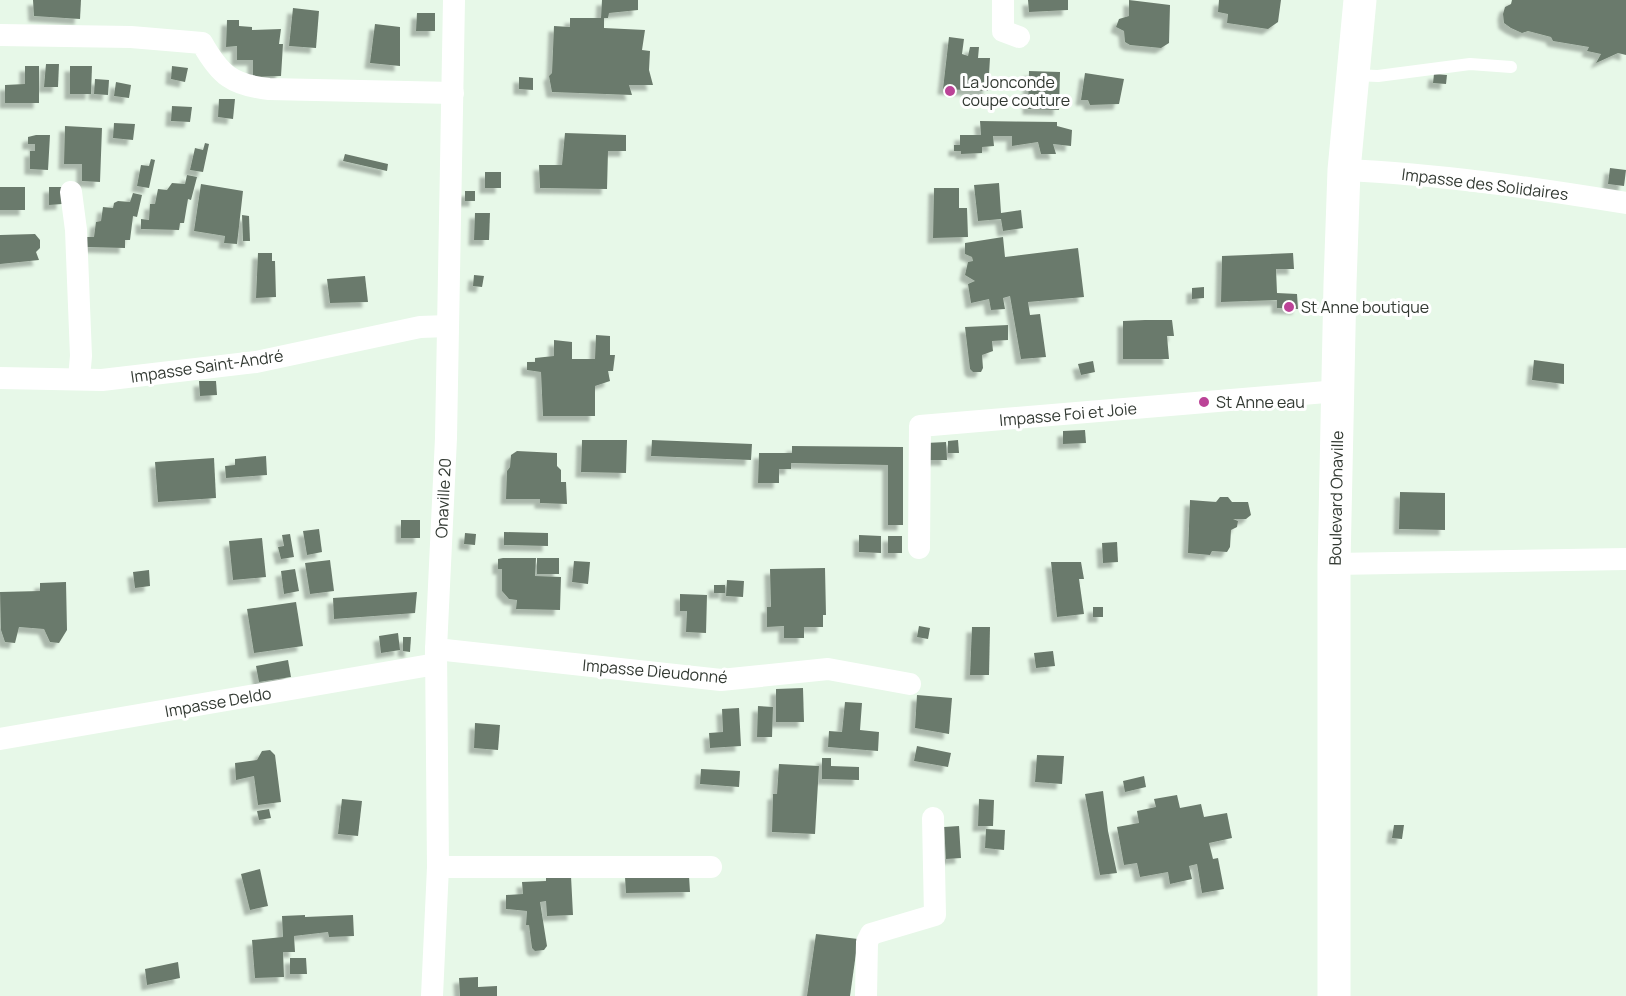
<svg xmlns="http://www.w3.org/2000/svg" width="1626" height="996" font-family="Manrope,sans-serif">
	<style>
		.building { fill: #6b7a6c; filter: url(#shadow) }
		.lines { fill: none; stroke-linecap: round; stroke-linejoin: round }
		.lane { stroke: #fff; stroke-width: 12 }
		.street { stroke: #fff; stroke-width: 22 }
		.secondary { stroke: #fff; stroke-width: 33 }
		.poi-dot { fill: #bb4397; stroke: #fff; stroke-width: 2 }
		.labels { text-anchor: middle; stroke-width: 6; stroke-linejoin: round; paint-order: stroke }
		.poi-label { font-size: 16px; fill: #323932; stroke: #fff; text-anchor: start }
		.street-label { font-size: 16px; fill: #323932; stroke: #fff }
	</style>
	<defs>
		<filter id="shadow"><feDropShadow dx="-5.5" dy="5.5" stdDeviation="1.5" flood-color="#0004"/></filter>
	</defs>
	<rect width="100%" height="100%" fill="#e7f8e8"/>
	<!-- building -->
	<g class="building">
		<polygon points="33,0 81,0 80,19 34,16"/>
		<polygon points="602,0 638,0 638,10 609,13 608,18 604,18 604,28 645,30 642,50 650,51 649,70 653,85 629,85 632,95 552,92 549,76 552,73 554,26 570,27 570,18 601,18"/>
		<polygon points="1028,0 1068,0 1068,10 1029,12"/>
		<polygon points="1129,0 1170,5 1169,43 1161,48 1130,45 1125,42 1124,31 1116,27 1119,19 1129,16"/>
		<polygon points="1219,0 1281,0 1278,22 1268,29 1227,23 1228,14 1218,12"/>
		<polygon points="1512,0 1626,0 1626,55 1618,53 1596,63 1601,54 1587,51 1589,47 1553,41 1551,37 1528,31 1522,33 1511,28 1504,23 1503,14 1505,7 1511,4"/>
		<polygon points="293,8 319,11 316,48 289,46"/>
		<polygon points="417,13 435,13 435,31 416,31"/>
		<polygon points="227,20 239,20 239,26 252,27 252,30 281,29 279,44 283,44 281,76 253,77 253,60 237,60 237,46 226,47"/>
		<polygon points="375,24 400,27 400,66 370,63"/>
		<polygon points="949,37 964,39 962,54 968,56 970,47 979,47 978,58 990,58 988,91 943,89"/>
		<polygon points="46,64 59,64 58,87 44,87"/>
		<polygon points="25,66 39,66 39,103 5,103 5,85 25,84"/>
		<polygon points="70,66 92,66 91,94 70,94"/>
		<polygon points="172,66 188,68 185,82 171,79"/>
		<polygon points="1029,71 1060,72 1059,110 1028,109"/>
		<polygon points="1085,73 1124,79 1119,104 1090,105 1088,100 1081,100"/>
		<polygon points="1434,74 1447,75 1446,84 1433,83"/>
		<polygon points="519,77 533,78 533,90 519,89"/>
		<polygon points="95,79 109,80 108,95 94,94"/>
		<polygon points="116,82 131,85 129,98 114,96"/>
		<polygon points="219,99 235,99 233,119 218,117"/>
		<polygon points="172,106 192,107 190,122 171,121"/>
		<polygon points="980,121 1057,122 1057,126 1072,130 1071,146 1053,144 1056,154 1041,154 1038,142 1012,146 1012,136 993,136 994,146 982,147 982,153 961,154 961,151 954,151 954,145 960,145 960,135 981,135"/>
		<polygon points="114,123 135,124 133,140 113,138"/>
		<polygon points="65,126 102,128 100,182 82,181 82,164 64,164"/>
		<polygon points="565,133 626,135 626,151 608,151 607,189 540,188 539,165 562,165"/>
		<polygon points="36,135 50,135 48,170 30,169 30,151 35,151 35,144 28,144 28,137"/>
		<polygon points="205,143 209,144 203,172 190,170 195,148 203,150"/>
		<polygon points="345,154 388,164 387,171 343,161"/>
		<polygon points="151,159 155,160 149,188 137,186 141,165 149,166"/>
		<polygon points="1610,168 1626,170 1624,186 1608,184"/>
		<rect x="485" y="172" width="16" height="16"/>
		<polygon points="187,175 197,177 191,200 188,199 184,223 180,223 179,230 141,229 141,219 149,220 150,204 155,204 158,189 167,190 172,183 185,184"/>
		<polygon points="999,183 1001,213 1021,210 1023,228 1003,231 1001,219 978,221 974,185"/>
		<polygon points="201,184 243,191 237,244 224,243 225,236 194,231"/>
		<rect x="0" y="187" width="25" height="23"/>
		<polygon points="49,187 62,187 62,204 49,205"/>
		<polygon points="934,188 959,188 959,208 967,208 968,237 933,238"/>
		<rect x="465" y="191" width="10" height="10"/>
		<polygon points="133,193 142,195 137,217 133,216 130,240 125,240 125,248 87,247 87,237 94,237 96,222 101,221 103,207 113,208 114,203 118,201 130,202"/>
		<polygon points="475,213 490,213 489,240 474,240"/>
		<polygon points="242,215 249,216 250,241 243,241"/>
		<polygon points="35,234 40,240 40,248 36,252 39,260 0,264 0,235"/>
		<polygon points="1003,237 1005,257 1078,248 1084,297 1028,302 1030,315 1040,314 1046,357 1021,359 1010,296 1003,298 1005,309 991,310 989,299 971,303 968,284 975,281 965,275 968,262 973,261 972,257 965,254 965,243"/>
		<polygon points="258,253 272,253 272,261 275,261 276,297 256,298"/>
		<polygon points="1293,253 1294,269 1276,269 1277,293 1297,294 1298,309 1277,308 1277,300 1221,302 1222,256"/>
		<polygon points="474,275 484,276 482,287 473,286"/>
		<polygon points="365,276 368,302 330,303 327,279"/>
		<polygon points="1204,287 1204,298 1192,299 1192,288"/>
		<polygon points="1145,320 1172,320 1174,336 1167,336 1169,359 1123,359 1123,321"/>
		<polygon points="1008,325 1008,340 992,341 993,351 982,355 983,368 981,372 973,372 970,369 965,327"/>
		<polygon points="596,335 610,336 610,355 615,355 613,371 608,371 610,381 595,386 595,416 543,416 541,372 527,370 527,362 535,362 535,358 554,356 554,340 572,342 572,359 595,359"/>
		<polygon points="1534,360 1564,364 1564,384 1532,380"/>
		<polygon points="1093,361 1095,372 1081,375 1078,364"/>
		<polygon points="199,381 216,381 217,395 200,396"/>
		<polygon points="1085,430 1086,443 1063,444 1063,431"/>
		<polygon points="582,440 627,440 626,473 581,472"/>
		<polygon points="652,440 752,444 751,460 651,456"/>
		<polygon points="958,440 959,453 948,453 948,441"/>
		<polygon points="946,442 947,460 927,460 926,443"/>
		<polygon points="792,446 903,447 903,525 888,525 888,465 791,463 791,469 779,469 779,483 758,483 759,453 792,453"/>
		<polygon points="517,451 557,453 557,466 561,470 561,482 566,482 567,504 540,503 540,499 506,499 507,471 510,467 511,455"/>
		<polygon points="266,456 267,475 226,478 225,466 235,465 235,459"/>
		<polygon points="214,458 216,498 158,502 155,462"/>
		<polygon points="1400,492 1445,493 1445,530 1399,529"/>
		<polygon points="1220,497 1228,497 1232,502 1248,502 1251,515 1246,519 1233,519 1238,521 1237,527 1231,530 1230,547 1227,552 1212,551 1210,555 1188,553 1190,500 1216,502"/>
		<rect x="401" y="520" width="19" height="18"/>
		<polygon points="319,529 322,552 307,555 303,531"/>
		<polygon points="504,532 548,533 548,546 504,545"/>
		<polygon points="465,533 476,534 475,545 464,544"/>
		<polygon points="290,534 294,557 281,559 278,547 284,546 282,535"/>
		<polygon points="859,535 881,536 881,553 859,552"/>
		<rect x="888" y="536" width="14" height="17"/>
		<polygon points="262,538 266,577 233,580 229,541"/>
		<polygon points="1117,542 1118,562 1103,563 1102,543"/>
		<polygon points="503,558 536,558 535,576 561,577 560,610 516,609 517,600 509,599 502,591 502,569 498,569 498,559"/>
		<rect x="537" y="558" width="22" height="16"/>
		<polygon points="330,560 334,591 310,594 305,563"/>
		<polygon points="574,561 590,562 588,584 572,582"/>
		<polygon points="1051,562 1081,562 1084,579 1079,579 1084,614 1057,617"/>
		<polygon points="825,568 826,615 823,615 823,627 804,627 804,638 784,638 784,626 767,627 767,607 771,607 770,569"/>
		<polygon points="295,569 299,591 284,594 281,571"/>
		<polygon points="149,570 150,586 135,588 133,572"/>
		<polygon points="727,580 744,581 743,597 726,596"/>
		<polygon points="66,582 67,630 59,643 50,642 44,629 19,627 15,643 5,642 1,630 0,592 40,591 40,583"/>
		<rect x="714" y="585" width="11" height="8"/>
		<polygon points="417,592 415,613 334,619 333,598"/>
		<polygon points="680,594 707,595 706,633 686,632 687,611 680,611"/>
		<polygon points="296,602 303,646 254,653 247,609"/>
		<rect x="1093" y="607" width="10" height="10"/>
		<polygon points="919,626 930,628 928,639 917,637"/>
		<polygon points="972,627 990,627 989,675 970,675"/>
		<polygon points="398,633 400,650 381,653 379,636"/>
		<polygon points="403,637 411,637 410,652 403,651"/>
		<polygon points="1053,651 1055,666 1036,668 1034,653"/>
		<polygon points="288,660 291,677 259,682 256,666"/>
		<polygon points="803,688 804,722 776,722 776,689"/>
		<polygon points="917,695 952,698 949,734 915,728"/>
		<polygon points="845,702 862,703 860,730 879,732 878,751 828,747 829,731 842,732"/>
		<polygon points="758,706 773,707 772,737 757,737"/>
		<polygon points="739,708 741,746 710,748 709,733 723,732 722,709"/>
		<polygon points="475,723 500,725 498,750 474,748"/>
		<polygon points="917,746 951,753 948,767 914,761"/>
		<polygon points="270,750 275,755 281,802 258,805 254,776 236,780 235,763 257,760 262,751"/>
		<polygon points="1037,755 1064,756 1062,784 1035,782"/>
		<polygon points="822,758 831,758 831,766 859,767 859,780 822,779"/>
		<polygon points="779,764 819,766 815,834 772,832 773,794 777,794"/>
		<polygon points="701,769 740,771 739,787 700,784"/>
		<polygon points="1144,776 1146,787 1125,792 1123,781"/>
		<polygon points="1103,791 1108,831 1117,873 1100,875 1085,794"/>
		<polygon points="1177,795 1180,808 1201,804 1204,817 1227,813 1232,838 1209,843 1213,859 1218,858 1224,889 1202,893 1197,864 1189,866 1192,879 1170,884 1168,872 1140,877 1137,863 1124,865 1117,827 1139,823 1137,811 1156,807 1154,799"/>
		<polygon points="342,799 362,801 358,836 338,834"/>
		<polygon points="979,799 994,800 993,826 978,826"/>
		<polygon points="269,809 271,818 259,820 257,811"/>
		<polygon points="1394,825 1404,825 1402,839 1392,838"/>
		<polygon points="959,826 961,858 946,859 944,827"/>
		<polygon points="986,829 1005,830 1004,850 985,848"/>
		<polygon points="260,869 268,906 250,910 241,874"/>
		<polygon points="571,876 573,915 547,916 546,901 540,902 547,946 544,950 535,951 532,948 529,925 526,925 527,911 506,909 506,895 523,894 522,882 546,881 546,877"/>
		<polygon points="689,876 690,892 626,893 625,877"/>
		<polygon points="305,915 305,917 353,915 354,936 329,937 328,932 294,936 295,952 283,952 284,977 255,978 252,940 283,937 282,916"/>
		<polygon points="816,934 858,939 850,996 807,996"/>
		<polygon points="290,958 306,958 307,974 290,974"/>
		<polygon points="178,962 180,978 147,985 145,969"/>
		<polygon points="478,977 478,987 497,986 497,996 460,996 459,978"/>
	</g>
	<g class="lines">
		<!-- lane -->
		<polyline class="lane" points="1354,75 1378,76 1470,64 1511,67"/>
		<!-- street -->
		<g class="street">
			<polyline points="1003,0 1003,31 1019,37"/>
			<path d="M0,35L131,37L202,43C220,75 232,85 269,89L453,93"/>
			<path d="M1344,170C1439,174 1533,188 1626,203"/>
			<polyline points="71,192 76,230 81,356 79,378"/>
			<polyline points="0,378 102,380 256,362 420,327 448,326"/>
			<polyline points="919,548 920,426 1338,391"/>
			<polyline points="1334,564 1626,559"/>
			<polyline points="436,649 721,680 828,669 910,684"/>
			<polyline points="0,739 436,664"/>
			<polyline points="438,867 711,867"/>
			<polyline points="432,996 438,867 436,649 446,438 454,0"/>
			<polyline points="866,996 867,942 871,934 935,915 933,818"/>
		</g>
		<!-- secondary -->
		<polyline class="secondary" points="1334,996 1334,564 1340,284 1344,170 1360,0"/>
	</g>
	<!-- markers -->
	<g class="poi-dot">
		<circle cx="950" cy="91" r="6"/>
		<circle cx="1289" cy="307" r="6"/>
		<circle cx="1204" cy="402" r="6"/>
	</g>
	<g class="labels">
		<!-- poi labels -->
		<g class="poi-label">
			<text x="962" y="88">La Jonconde<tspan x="962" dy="18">coupe couture</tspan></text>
			<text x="1301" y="313">St Anne boutique</text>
			<text x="1216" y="408">St Anne eau</text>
		</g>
		<!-- street labels -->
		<g class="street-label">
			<text transform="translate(1485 184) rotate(7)" y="6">Impasse des Solidaires</text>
			<text transform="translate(207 366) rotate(-8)" y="6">Impasse Saint-André</text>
			<text transform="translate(1068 414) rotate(-5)" y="6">Impasse Foi et Joie</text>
			<text transform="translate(443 498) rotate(-87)" y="6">Onaville 20</text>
			<text transform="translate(1336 498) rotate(-89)" y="6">Boulevard Onaville</text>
			<text transform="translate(655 671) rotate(5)" y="6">Impasse Dieudonné</text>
			<text transform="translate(218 702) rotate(-10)" y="6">Impasse Deldo</text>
		</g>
	</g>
</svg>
